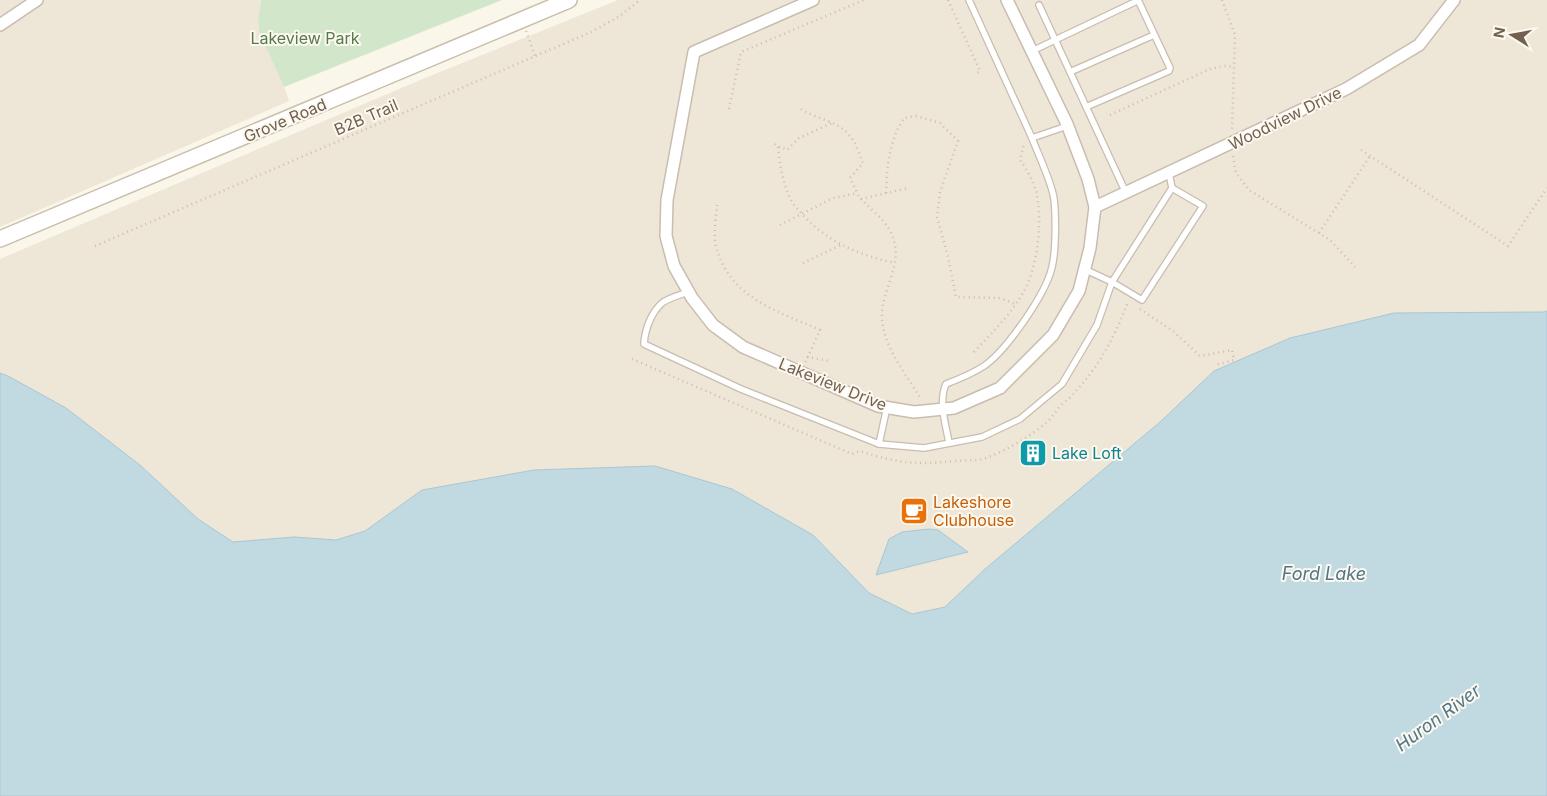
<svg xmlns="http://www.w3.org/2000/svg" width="1547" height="796" font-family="Inter,sans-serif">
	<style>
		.residential { fill: #eee6d7 }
		.green { fill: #d2e6ca }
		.water { fill: #c1d9e1; stroke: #a9c7d2 }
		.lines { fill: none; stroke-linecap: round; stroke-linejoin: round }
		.service-casing { stroke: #c8bdaf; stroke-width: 8 }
		.minor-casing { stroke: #c8bdaf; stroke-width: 14 }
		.secondary-casing { stroke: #cbbead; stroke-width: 18 }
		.path { stroke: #d1bda8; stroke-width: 2.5; stroke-dasharray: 1 4; stroke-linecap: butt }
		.service { stroke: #fff; stroke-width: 5.5 }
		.minor { stroke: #fff; stroke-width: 11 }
		.secondary { stroke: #fff; stroke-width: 15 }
		.labels { text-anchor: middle; stroke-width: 4; stroke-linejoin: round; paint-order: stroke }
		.park-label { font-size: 16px; fill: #557b4d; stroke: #fdf9f0 }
		.street-label { font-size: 16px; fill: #726051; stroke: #fdf9f0 }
		.culture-label { font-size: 16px; fill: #0d838f; stroke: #fdf9f0; text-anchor: start }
		.food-label { font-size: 16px; fill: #c56008; stroke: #fdf9f0; text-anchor: start }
		.water-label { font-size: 18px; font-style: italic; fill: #517889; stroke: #fdf9f0 }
	</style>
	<rect width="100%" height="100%" fill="#faf6ea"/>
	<!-- residential -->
	<g class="residential">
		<polygon points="0,0 261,0 258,20 259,32 284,87 289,101 0,227"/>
		<polygon points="618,0 1547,0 1547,311 1543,312 1498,313 1394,313 1290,338 1214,371 1160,422 985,569 945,607 912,614 869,593 813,535 732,489 655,466 534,470 422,490 365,531 336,540 294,537 233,542 198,519 140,465 66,408 8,376 0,373 0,259 425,78"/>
	</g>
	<!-- green -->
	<polygon class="green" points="261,0 502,0 284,87 259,32 258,20"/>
	<!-- water -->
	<g class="water">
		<polygon points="1547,311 1547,796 0,796 0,373 8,376 66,408 140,465 198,519 233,542 294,537 336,540 365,531 422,490 534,470 655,466 732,489 813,535 869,593 912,614 945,607 985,569 1160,422 1214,371 1290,338 1394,313 1543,312"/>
		<polygon points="929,529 938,530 968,552 876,575 889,539 902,532"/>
	</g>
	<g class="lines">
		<!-- service casing -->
		<g class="service-casing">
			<g id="service">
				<polyline points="1039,5 1126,193"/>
				<polyline points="1032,51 1137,1 1139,2 1170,68 1169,71 1086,107"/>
				<polyline points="1070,72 1154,35"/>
				<polyline points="1032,138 1067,126"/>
				<polyline points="1084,269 1112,282 1172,188 1169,173"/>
				<path d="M688,292C680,295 668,298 662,303C651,313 645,329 644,344L741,389L879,444L924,448L982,437L1020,419L1062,384L1097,325L1112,282L1142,300L1203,206L1172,188"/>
				<path d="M949,443C946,425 938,402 946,384C959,379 972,374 984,366C1006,351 1046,294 1052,267C1056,251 1056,216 1054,199C1052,183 1038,154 1032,138L969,0"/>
				<polyline points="879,444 887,407"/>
			</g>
		</g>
		<!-- minor casing -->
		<g class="minor-casing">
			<g id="minor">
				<polyline points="813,0 694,52 667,200 666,236 674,266 692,298 713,325 743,347 878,406 914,412 954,408 1000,388 1053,335 1079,291 1090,248 1095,207 1088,179 1067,124 1007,0"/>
				<polyline points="0,25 37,0"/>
				<polyline points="1095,207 1346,89 1419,45 1454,0"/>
			</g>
		</g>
		<!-- secondary casing -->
		<g class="secondary-casing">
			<polyline id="secondary" points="0,239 569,0"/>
		</g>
		<!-- path -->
		<g class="path">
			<polyline points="948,0 980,71 974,75"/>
			<polyline points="1222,0 1235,35 1232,129"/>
			<polyline points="526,31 535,56"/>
			<polyline points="729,109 741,52 864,0"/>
			<path d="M801,109C816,119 838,121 849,135C856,142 859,154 863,163L850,178C854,185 856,193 861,199C873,212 890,223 894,241C901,265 884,288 882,312C880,343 906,374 921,399"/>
			<polyline points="1110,115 1210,69 1225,66 1233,67"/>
			<polyline points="775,144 778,147 781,147 787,150 799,138 832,123"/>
			<path d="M778,147C780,166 783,185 792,202C795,207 799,210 802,214C827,242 859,255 895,263"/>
			<polyline points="1361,150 1508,246 1547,188"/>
			<polyline points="1233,156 1236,173 1249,190 1330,240 1355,267"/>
			<path d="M886,193C887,165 889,142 904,118L916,116L940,123L958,141L940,192L937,217L948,257L956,297L1000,298L1015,304"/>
			<polyline points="861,199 908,188"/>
			<path d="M717,205C716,218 713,234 716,247C730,298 777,311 820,330L805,363"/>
			<polyline points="780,225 833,198 858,193"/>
			<polyline points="1319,233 1370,156"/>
			<polyline points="95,246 591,32 620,16 640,0"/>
			<polyline points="803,263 841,245"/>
			<polyline points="1140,309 1173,331 1200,356 1232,350 1234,360 1215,365"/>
			<path d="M974,352C992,333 1010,315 1023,293C1038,267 1043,219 1036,191C1033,181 1026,168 1020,160L1024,143"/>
			<polyline points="807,357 830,361"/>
			<path d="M632,359L852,454L860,451C899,464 916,465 956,461C965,460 975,461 983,459C1006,451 1030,437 1048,421C1053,416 1056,411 1060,406C1065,402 1070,398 1074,393C1099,367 1115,336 1128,302"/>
		</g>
		<!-- service -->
		<use href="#service" class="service"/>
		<!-- minor -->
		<use href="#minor" class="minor"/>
		<!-- secondary -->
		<use href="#secondary" class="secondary"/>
	</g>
	<!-- icons -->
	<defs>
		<g id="building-square" transform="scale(1.4375)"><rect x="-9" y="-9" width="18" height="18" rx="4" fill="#0f9aa8" stroke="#fdf9f0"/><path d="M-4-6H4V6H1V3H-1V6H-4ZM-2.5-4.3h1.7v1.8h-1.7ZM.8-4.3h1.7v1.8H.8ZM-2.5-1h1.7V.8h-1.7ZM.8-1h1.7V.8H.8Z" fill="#fff"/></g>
		<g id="cafe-square" transform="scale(1.4375)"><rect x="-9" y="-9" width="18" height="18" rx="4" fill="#e8710a" stroke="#fdf9f0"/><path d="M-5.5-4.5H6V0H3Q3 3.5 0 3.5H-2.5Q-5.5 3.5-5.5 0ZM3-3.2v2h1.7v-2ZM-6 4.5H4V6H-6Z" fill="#fff"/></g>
	</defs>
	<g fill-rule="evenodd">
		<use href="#building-square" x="1033" y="453"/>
		<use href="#cafe-square" x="914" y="511"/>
	</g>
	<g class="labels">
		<!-- park labels -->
		<g class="park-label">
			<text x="305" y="44">Lakeview Park</text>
		</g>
		<!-- street labels -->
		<g class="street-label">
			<text transform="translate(366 117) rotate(-23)" y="6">B2B Trail</text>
			<text transform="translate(1285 118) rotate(-26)" y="6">Woodview Drive</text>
			<text transform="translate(285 120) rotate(-23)" y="6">Grove Road</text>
			<text transform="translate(833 384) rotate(22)" y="6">Lakeview Drive</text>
		</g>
		<!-- culture labels -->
		<g class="culture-label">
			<text x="1052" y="459">Lake Loft</text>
		</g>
		<!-- food labels -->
		<g class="food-label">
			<text x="933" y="508">Lakeshore<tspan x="933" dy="18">Clubhouse</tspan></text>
		</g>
		<!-- water labels -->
		<g class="water-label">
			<text x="1324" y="580">Ford Lake</text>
			<text transform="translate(1438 718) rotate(-36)" y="6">Huron River</text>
		</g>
	</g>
	<!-- north arrow -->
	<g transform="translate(1512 35) rotate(281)" stroke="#fdf9f0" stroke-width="4" paint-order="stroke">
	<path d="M0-4L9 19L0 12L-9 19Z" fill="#726051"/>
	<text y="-8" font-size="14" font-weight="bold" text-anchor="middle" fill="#726051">N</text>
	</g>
</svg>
